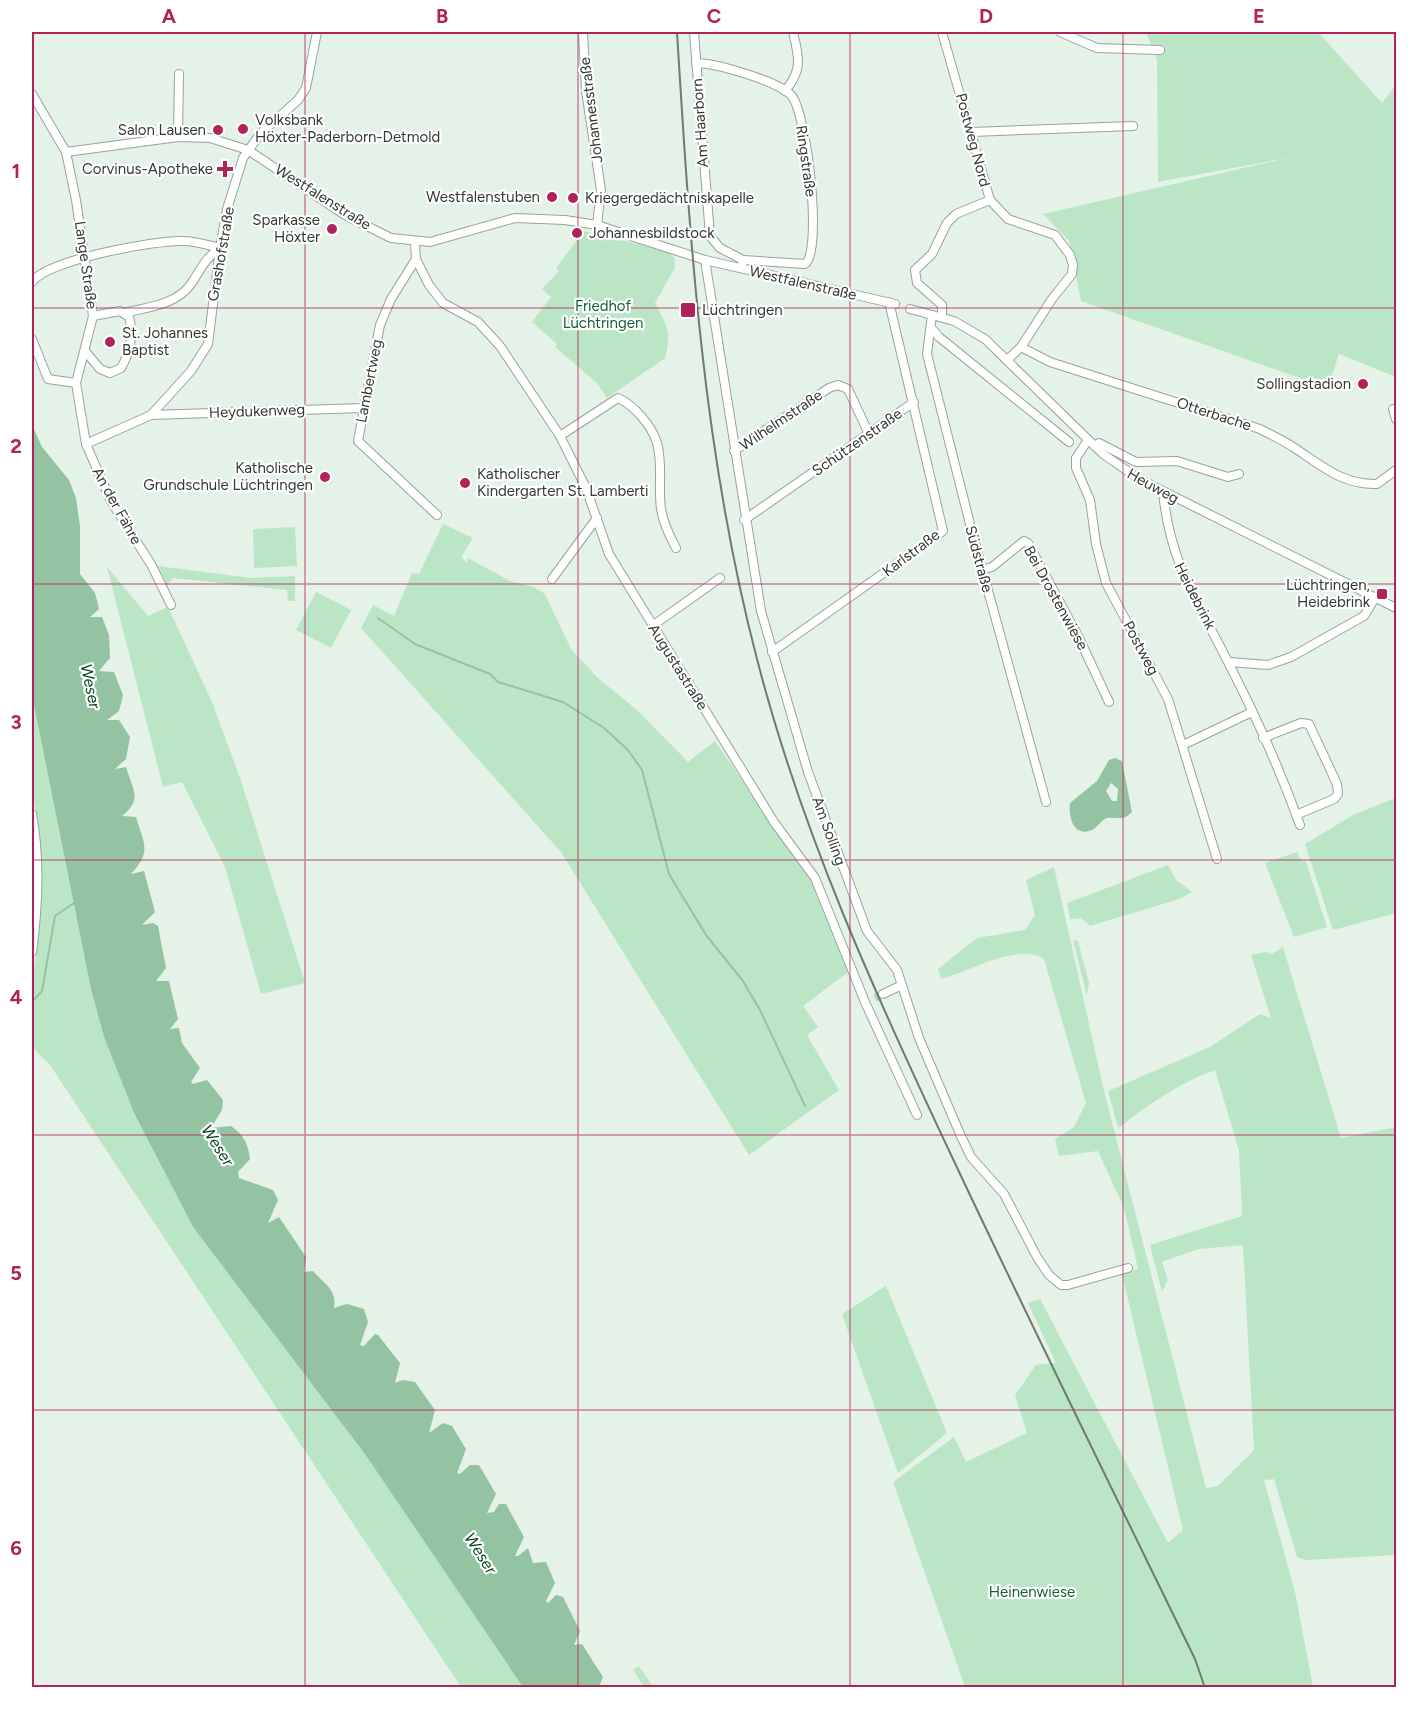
<svg xmlns="http://www.w3.org/2000/svg" width="1428" height="1719" font-family="Figtree,sans-serif">
	<style>
		.green { fill: #bae6c6 }
		.water { fill: #94c3a1; fill-rule: evenodd }
		.lines { fill: none; stroke-linecap: round; stroke-linejoin: round }
		.stream { stroke: #94c3a1; stroke-width: 2 }
		.minor-tunnel { stroke: #c1cdc4; stroke-width: 8; stroke-dasharray: 8 4; stroke-linecap: butt }
		.minor-casing { stroke: #97a49a; stroke-width: 10 }
		.minor { stroke: #fff; stroke-width: 8 }
		.rail { stroke: #707973; stroke-width: 2 }
		.grid { fill: none; stroke: #b02259; stroke-width: 1.5; stroke-opacity: 0.55 }
		.poi-dot { fill: #b02259; stroke: #fff; stroke-width: 2 }
		.labels { text-anchor: middle; stroke-width: 4.5; stroke-linejoin: round; paint-order: stroke }
		.street-label { font-size: 15px; fill: #333935; stroke: #fff }
		.poi-label { font-size: 15px; fill: #333935; stroke: #fff; text-anchor: end }
		.park-label { font-size: 15px; fill: #135f34; stroke: #fff }
		.water-label { font-size: 16px; font-style: italic; fill: #074222; stroke: #fff }
		.neatline { fill: none; stroke: #b02259; stroke-width: 2 }
		.grid-label { font-size: 20px; text-anchor: middle; font-weight: bold; fill: #b02259 }
	</style>
	<rect width="100%" height="100%" fill="#e4f2e8"/>
	<!-- green -->
	<g class="green">
		<polygon points="1146,32 1318,32 1382,103 1396,85 1396,377 1339,354 1328,388 1081,301 1069,241 1043,214 1292,157 1158,182 1157,60"/>
		<path d="M584,231L667,251L674,258L675,267L655,303C667,326 672,331 665,358L607,398L597,383L555,347L557,344L532,322L551,297L542,289L559,271L556,268Z"/>
		<polygon points="443,524 473,538 461,557 467,563 468,558 510,581 534,587 545,594 571,649 598,678 638,711 688,762 715,741 811,881 848,972 803,1006 818,1027 807,1035 839,1090 749,1155 561,852 361,628 373,605 394,616 412,573 419,574"/>
		<polygon points="295,527 297,566 254,568 253,529"/>
		<polygon points="158,566 251,578 295,576 295,601 288,601 287,590 173,578 167,585"/>
		<polygon points="107,567 148,616 168,607 212,702 241,781 305,983 261,994 225,867 182,782 163,787"/>
		<polygon points="316,592 351,610 331,648 296,630"/>
		<polygon points="32,695 91,989 104,1037 134,1113 193,1227 366,1454 523,1687 461,1687 50,1065 32,1047 32,980 38,942 40,886 39,831 32,790"/>
		<polygon points="1396,798 1396,913 1333,930 1305,844 1353,815"/>
		<polygon points="1297,852 1301,860 1306,862 1327,927 1294,937 1265,863"/>
		<polygon points="1168,865 1176,880 1192,892 1179,899 1090,926 1081,918 1070,919 1067,903"/>
		<path d="M1054,867L1104,1091L1206,1488L1218,1486L1254,1450L1243,1245L1198,1249L1162,1262L1168,1280L1162,1292L1150,1245L1242,1216L1239,1151L1215,1070C1179,1083 1148,1105 1118,1128L1108,1091L1210,1047L1260,1014L1271,1018L1251,955L1266,952L1272,954L1283,947L1341,1138L1396,1127V1555L1305,1560L1297,1557L1274,1479L1264,1480L1295,1592L1313,1687H965L893,1482L954,1437L966,1462L1027,1433L1015,1395L1036,1365L1056,1363L1028,1303L1040,1299L1168,1543L1183,1530L1122,1274L1138,1269L1124,1208L1098,1151L1059,1156L1055,1139L1074,1127L1086,1103L1044,959C1017,942 969,972 941,979L938,969L977,938L1025,930L1035,915L1026,880Z"/>
		<polygon points="1073,940 1078,941 1089,983 1087,996"/>
		<polygon points="886,1286 947,1433 898,1473 842,1314"/>
		<polygon points="639,1666 653,1687 644,1687 633,1670"/>
	</g>
	<!-- water -->
	<g class="water">
		<path d="M32,425L42,447L69,480L76,498L80,526V574L95,593L99,609L90,617H102L109,635L110,658L99,671L114,672L123,695L119,711L107,720H119L130,737L126,759L115,769L126,767C133,791 143,799 122,816L136,817C144,845 152,851 131,874L144,871L155,912L142,925L153,923L158,926L166,968L156,981H169L178,1019L170,1029L179,1028L182,1043L200,1068L191,1082L193,1084L207,1080L223,1100L222,1110L211,1128L231,1126C244,1135 248,1144 250,1159L238,1172L239,1178L273,1190L278,1200L268,1223L279,1217L306,1257L304,1272L313,1271C325,1285 337,1289 334,1308L347,1304L364,1309L368,1322L360,1345L364,1346L375,1334L378,1335L400,1363L395,1383L403,1380L415,1382L435,1410L429,1433L443,1423L452,1426L466,1449L457,1473L460,1474L470,1465H479L496,1494L487,1513L494,1512L499,1504H506L524,1537L515,1556H518L528,1548L533,1563L546,1562L555,1583L546,1601L548,1603L556,1595L563,1597L580,1631L574,1645L582,1644L603,1677L599,1687H523L365,1454L193,1227L134,1113L104,1037L91,989L32,695Z"/>
		<path d="M1115,758L1122,761L1132,812L1126,817C1120,819 1113,817 1107,818C1101,820 1097,828 1092,830C1073,838 1068,816 1070,803L1097,781L1109,760ZM1111,783L1118,789L1117,801H1112L1106,791Z"/>
	</g>
	<g class="lines">
		<!-- stream -->
		<g class="stream">
			<polyline points="378,618 415,644 490,674 498,682 563,702 604,728 628,750 642,770 669,874 706,935 743,981 760,1010 805,1106"/>
			<polyline points="32,1002 42,991 55,916 74,903"/>
		</g>
		<!-- minor-tunnel -->
		<polyline class="minor-tunnel" points="875,998 883,994"/>
		<!-- minor casing -->
		<g class="minor-casing">
			<g id="minor">
				<polyline points="583,32 586,91 601,190 597,225"/>
				<polyline points="694,32 710,236 720,248 743,260 742,265"/>
				<polyline points="942,32 990,200 1008,219 1055,235 1070,255 1073,265 1072,274 1052,299 1021,347 1007,360"/>
				<polyline points="1060,32 1097,48 1160,50"/>
				<path d="M696,63C716,63 777,81 791,95C807,112 823,251 805,264L743,260"/>
				<path d="M785,91C803,70 799,57 793,32"/>
				<polyline points="32,94 66,152 76,200 93,316 76,383 86,444 111,501 152,566 171,605"/>
				<polyline points="972,132 1133,126"/>
				<polyline points="178,137 179,74"/>
				<polyline points="66,152 178,137 210,138 248,150 345,215 391,238 430,242 515,218 565,220 597,225 705,260 895,304"/>
				<polyline points="415,243 416,259 429,285 443,303 478,322 500,346 560,436 586,488 609,554 774,822 815,878 865,1002 917,1115"/>
				<polyline points="416,259 391,299 380,325 358,441 437,515"/>
				<polyline points="705,260 761,611 808,772 867,931 897,970 919,1038 960,1134 971,1157 1004,1194 1037,1257 1049,1275 1061,1285 1068,1285 1128,1268"/>
				<path d="M32,282C47,260 155,240 183,241C195,241 208,245 220,248"/>
				<polyline points="910,309 954,321 985,339 1103,454 1139,479 1396,608"/>
				<path d="M124,313C148,307 176,305 191,284C201,269 205,258 220,248"/>
				<polyline points="932,315 927,354 973,536 1046,802"/>
				<polyline points="942,317 942,305 917,283 915,270 932,254 947,223 956,214 990,200"/>
				<polyline points="932,329 939,337 1069,442"/>
				<polyline points="32,339 48,379 76,383"/>
				<path d="M1021,347L1050,362L1260,429C1271,435 1283,440 1293,447C1321,465 1342,485 1377,484L1396,470"/>
				<path d="M85,351L100,369L110,373L121,368C130,353 134,333 129,317L120,311L93,316"/>
				<polyline points="1393,409 1396,419"/>
				<polyline points="151,415 363,408"/>
				<path d="M560,436L618,398C634,405 652,426 657,443C663,463 658,488 661,509C663,523 669,535 676,548"/>
				<polyline points="1088,440 1076,458 1076,468 1090,500 1096,544 1106,583 1168,699 1217,859"/>
				<polyline points="86,444 151,415 191,371 208,344 220,248 227,209 243,158 260,134 298,100 306,88 317,32"/>
				<polyline points="1095,446 1099,443 1136,462 1177,461 1228,477 1239,474"/>
				<polyline points="734,451 829,388 838,385 848,389 869,434"/>
				<path d="M1163,492C1170,563 1197,600 1228,662C1255,714 1280,770 1300,825"/>
				<polyline points="744,520 914,402"/>
				<polyline points="982,570 992,567 1024,541 1028,543 1078,636 1109,702"/>
				<polyline points="552,579 597,518"/>
				<polyline points="652,626 720,578"/>
				<polyline points="772,652 943,531 889,302"/>
				<polyline points="1229,662 1268,665 1291,657 1364,616 1375,598"/>
				<polyline points="1263,738 1301,723 1309,724 1337,784 1338,794 1334,799 1296,815"/>
				<polyline points="1183,745 1252,712"/>
				<path d="M32,814C40,857 38,908 32,952"/>
				<polyline points="883,994 902,985"/>
			</g>
		</g>
		<!-- minor -->
		<use href="#minor" class="minor"/>
		<!-- rail -->
		<path class="rail" d="M677,32C690,243 703,453 757,659C802,834 876,996 953,1159C1032,1327 1114,1493 1195,1659L1205,1688"/>
	</g>
	<!-- grid -->
	<path class="grid" d="M305,32V1688M578,32V1688M850,32V1688M1123,32V1688M32,308H1396M32,584H1396M32,860H1396M32,1135H1396M32,1410H1396"/>
	<!-- markers -->
	<g class="poi-dot">
		<circle cx="243" cy="129" r="6"/>
		<circle cx="218" cy="130" r="6"/>
		<path d="M222 160h6v6h6v6h-6v6h-6v-6h-6v-6h6z"/>
		<circle cx="552" cy="197" r="6"/>
		<circle cx="573" cy="198" r="6"/>
		<circle cx="332" cy="229" r="6"/>
		<circle cx="577" cy="233" r="6"/>
		<rect x="680" y="302" width="16" height="16" rx="3"/>
		<circle cx="110" cy="342" r="6"/>
		<circle cx="1363" cy="384" r="6"/>
		<circle cx="325" cy="477" r="6"/>
		<circle cx="465" cy="483" r="6"/>
		<rect x="1376" y="588" width="12" height="12" rx="3"/>
	</g>
	<g class="labels">
		<!-- street labels -->
		<g class="street-label">
			<text transform="translate(591 110) rotate(-97)" y="5">Johannesstraße</text>
			<text transform="translate(700 123) rotate(-94)" y="5">Am Haarborn</text>
			<text transform="translate(973 140) rotate(75)" y="5">Postweg Nord</text>
			<text transform="translate(806 161) rotate(82)" y="5">Ringstraße</text>
			<text transform="translate(323 197) rotate(32)" y="5">Westfalenstraße</text>
			<text transform="translate(221 254) rotate(-80)" y="5">Grashofstraße</text>
			<text transform="translate(86 265) rotate(82)" y="5">Lange Straße</text>
			<text transform="translate(803 283) rotate(13)" y="5">Westfalenstraße</text>
			<text transform="translate(369 381) rotate(-79)" y="5">Lambertweg</text>
			<text transform="translate(257 411) rotate(-2)" y="5">Heydukenweg</text>
			<text transform="translate(1214 414) rotate(18)" y="5">Otterbache</text>
			<text transform="translate(781 420) rotate(-34)" y="5">Wilhelmstraße</text>
			<text transform="translate(857 442) rotate(-35)" y="5">Schützenstraße</text>
			<text transform="translate(1153 486) rotate(29)" y="5">Heuweg</text>
			<text transform="translate(117 506) rotate(61)" y="5">An der Fähre</text>
			<text transform="translate(911 553) rotate(-37)" y="5">Karlstraße</text>
			<text transform="translate(979 559) rotate(75)" y="5">Südstraße</text>
			<text transform="translate(1195 596) rotate(63)" y="5">Heidebrink</text>
			<text transform="translate(1056 598) rotate(61)" y="5">Bei Drostenwiese</text>
			<text transform="translate(1141 648) rotate(62)" y="5">Postweg</text>
			<text transform="translate(678 667) rotate(58)" y="5">Augustastraße</text>
			<text transform="translate(829 831) rotate(70)" y="5">Am Solling</text>
		</g>
		<!-- poi labels -->
		<g class="poi-label">
			<text x="255" y="125" text-anchor="start">Volksbank<tspan x="255" dy="17">Höxter-Paderborn-Detmold</tspan></text>
			<text x="206" y="135">Salon Lausen</text>
			<text x="213" y="174">Corvinus-Apotheke</text>
			<text x="540" y="202">Westfalenstuben</text>
			<text x="585" y="203" text-anchor="start">Kriegergedächtniskapelle</text>
			<text x="320" y="225">Sparkasse<tspan x="320" dy="17">Höxter</tspan></text>
			<text x="589" y="238" text-anchor="start">Johannesbildstock</text>
			<text x="702" y="315" text-anchor="start">Lüchtringen</text>
			<text x="122" y="338" text-anchor="start">St. Johannes<tspan x="122" dy="17">Baptist</tspan></text>
			<text x="1351" y="389">Sollingstadion</text>
			<text x="313" y="473">Katholische<tspan x="313" dy="17">Grundschule Lüchtringen</tspan></text>
			<text x="477" y="479" text-anchor="start">Katholischer<tspan x="477" dy="17">Kindergarten St. Lamberti</tspan></text>
			<text x="1370" y="590">Lüchtringen,<tspan x="1370" dy="17">Heidebrink</tspan></text>
		</g>
		<!-- park labels -->
		<g class="park-label">
			<text x="603" y="311">Friedhof<tspan x="603" dy="17">Lüchtringen</tspan></text>
			<text x="1032" y="1597">Heinenwiese</text>
		</g>
		<!-- water labels -->
		<g class="water-label">
			<text transform="translate(91 686) rotate(78)" y="6">Weser</text>
			<text transform="translate(218 1145) rotate(57)" y="6">Weser</text>
			<text transform="translate(481 1553) rotate(57)" y="6">Weser</text>
		</g>
	</g>
	<!-- border -->
	<rect width="1428" height="1719" fill="none" stroke="#ffffff" stroke-width="66"/>
	<rect x="33" y="33" width="1362" height="1653" class="neatline"/>
	<g class="grid-label">
		<text x="169" y="23">A</text>
		<text x="442" y="23">B</text>
		<text x="714" y="23">C</text>
		<text x="986" y="23">D</text>
		<text x="1259" y="23">E</text>
		<text x="16" y="178">1</text>
		<text x="16" y="453">2</text>
		<text x="16" y="729">3</text>
		<text x="16" y="1004">4</text>
		<text x="16" y="1280">5</text>
		<text x="16" y="1555">6</text>
	</g>
</svg>
